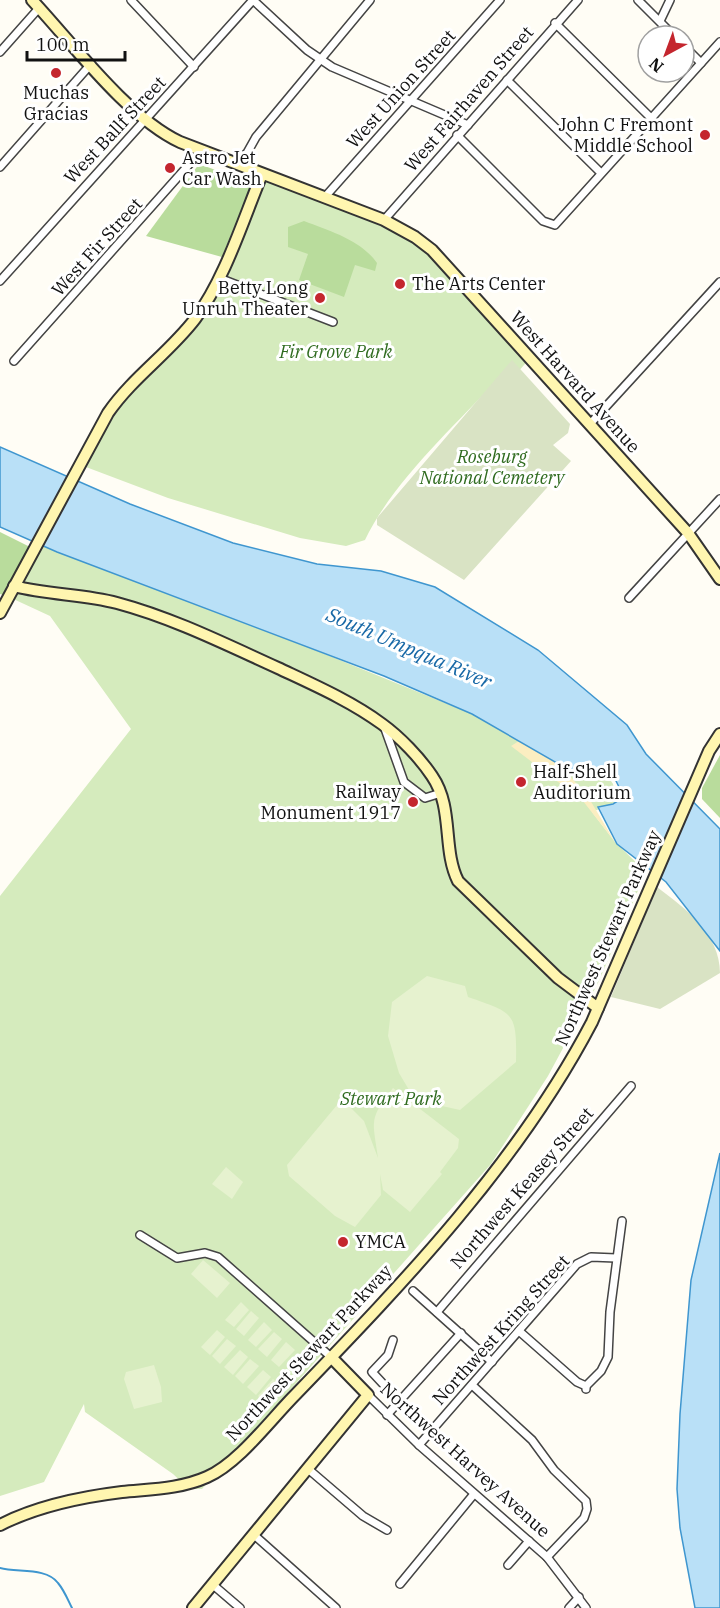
<svg xmlns="http://www.w3.org/2000/svg" width="720" height="1608" font-family="'IBM Plex Serif',serif">
	<style>
		.green { fill: #d5ebbd }
		.forest { fill: #b9dc9c }
		.sand { fill: #fbeec1 }
		.cemetery { fill: #d9e3c4 }
		.pitch { fill: #e6f2cf }
		.water { fill: #b9e0f7; stroke: #3f96cf; stroke-width: 1.5 }
		.lines { fill: none; stroke-linecap: round; stroke-linejoin: round }
		.stream { stroke: #3f96cf; stroke-width: 2 }
		.street-casing { stroke: #444; stroke-width: 10 }
		.secondary-casing { stroke: #333; stroke-width: 14 }
		.street { stroke: #fff; stroke-width: 7 }
		.secondary { stroke: #fff6b0; stroke-width: 10 }
		.poi-dot { fill: #c4262e; stroke: #fff; stroke-width: 2 }
		.labels { text-anchor: middle; stroke-width: 6; stroke-linejoin: round; paint-order: stroke }
		.street-label { font-size: 18px; fill: #111; stroke: #fff }
		.poi-label { font-size: 18px; fill: #111; stroke: #fff; text-anchor: start }
		.park-label { font-size: 18px; font-style: italic; fill: #2f6b1f; stroke: #fff }
		.water-label { font-size: 20px; font-style: italic; fill: #1768a6; stroke: #fff }
	</style>
	<rect width="100%" height="100%" fill="#fffdf5"/>
	<!-- green -->
	<g class="green">
		<path d="M262,174L355,209L423,242L531,357L510,381L498,379C454,427 394,480 365,540L346,546L300,538L168,498L78,464L125,389L200,310Z"/>
		<polygon points="52,513 293,641 472,714 569,770 603,769 613,784 616,802 592,812 615,842 646,872 598,983 548,1076 491,1164 202,1489 189,1489 173,1474 85,1412 84,1404 44,1482 0,1496 0,896 131,729 50,616 9,597"/>
	</g>
	<!-- forest -->
	<g class="forest">
		<polygon points="199,164 246,181 250,189 222,257 146,236"/>
		<path d="M304,221C330,231 361,240 377,263L375,271L355,265L344,297L299,280L308,254L288,247V227Z"/>
		<polygon points="0,532 34,549 9,597 0,594"/>
		<polygon points="720,755 720,818 702,799 702,788"/>
	</g>
	<!-- sand -->
	<polygon class="sand" points="519,741 561,765 590,800 615,842 583,801 511,746"/>
	<!-- cemetery -->
	<g class="cemetery">
		<polygon points="512,360 570,424 568,433 553,445 571,461 464,580 377,525 377,518"/>
		<path d="M657,887C686,909 720,934 720,973L660,1009L611,997Z"/>
	</g>
	<!-- pitch -->
	<g class="pitch">
		<path d="M427,976L465,986L468,997C514,1013 517,1012 516,1062L460,1110L415,1100L399,1073L388,1036L392,1002Z"/>
		<path d="M393,1088L459,1139L458,1148L440,1172L442,1174L410,1212L383,1190L380,1174L381,1195L355,1227L335,1216L289,1176L287,1165L342,1099L364,1121L378,1158C373,1120 368,1120 393,1088Z"/>
		<polygon points="226,1167 243,1182 232,1199 212,1184"/>
		<polygon points="203,1260 230,1283 217,1298 191,1274"/>
		<polygon points="241,1302 249,1310 234,1327 225,1320"/>
		<polygon points="251,1311 259,1318 244,1336 236,1329"/>
		<polygon points="264,1322 272,1330 256,1347 248,1340"/>
		<polygon points="217,1330 225,1337 210,1355 201,1347"/>
		<polygon points="274,1332 282,1339 267,1357 258,1349"/>
		<polygon points="227,1339 236,1346 220,1364 212,1356"/>
		<polygon points="286,1342 295,1350 279,1367 271,1360"/>
		<polygon points="240,1350 248,1357 233,1375 224,1367"/>
		<polygon points="250,1359 259,1366 243,1384 235,1376"/>
		<polygon points="154,1365 161,1387 162,1402 134,1409 124,1379 126,1372"/>
		<polygon points="263,1370 271,1377 256,1395 247,1387"/>
		<polygon points="273,1379 281,1386 266,1404 258,1396"/>
	</g>
	<!-- water -->
	<g class="water">
		<polygon points="0,447 130,504 233,543 317,564 381,571 435,587 538,650 627,725 646,754 720,829 720,951 666,882 617,844 598,807 613,804 624,797 613,775 603,769 569,770 472,714 384,676 57,552 0,527"/>
		<polygon points="720,1153 720,1608 695,1608 680,1528 677,1489 680,1414 691,1280"/>
	</g>
	<g class="lines">
		<!-- stream -->
		<path class="stream" d="M0,1568C17,1573 46,1567 58,1583C64,1590 68,1600 72,1608"/>
		<!-- street casing -->
		<g class="street-casing">
			<g id="street">
				<polyline points="131,0 194,67"/>
				<polyline points="638,0 674,36"/>
				<polyline points="660,21 670,0"/>
				<polyline points="555,23 651,118"/>
				<polyline points="684,46 701,63"/>
				<polyline points="0,52 39,8"/>
				<polyline points="507,80 601,173"/>
				<polyline points="457,135 543,221 555,225 720,42"/>
				<polyline points="234,163 247,153 256,137 370,0"/>
				<polyline points="0,167 91,64"/>
				<polyline points="324,198 500,0"/>
				<polyline points="384,220 578,0"/>
				<polyline points="219,278 333,322"/>
				<polyline points="0,281 253,0 307,50 332,67 468,125"/>
				<polyline points="14,361 201,151"/>
				<polyline points="590,424 720,282"/>
				<polyline points="629,598 720,499"/>
				<polyline points="384,726 404,782 425,798 441,793"/>
				<polyline points="140,1235 177,1258 205,1253 218,1257 331,1357"/>
				<polyline points="413,1291 492,1362"/>
				<polyline points="437,1312 631,1086"/>
				<polyline points="519,1331 577,1382 586,1386 586,1389"/>
				<polyline points="393,1340 388,1355 372,1372 399,1401"/>
				<polyline points="472,1385 532,1440 554,1470 586,1501 587,1509 584,1518 547,1557"/>
				<polyline points="586,1386 601,1371 608,1357 610,1312 622,1221"/>
				<polyline points="368,1395 419,1445 547,1557 586,1608"/>
				<polyline points="387,1415 461,1333"/>
				<polyline points="419,1445 577,1264 591,1257 616,1258"/>
				<polyline points="307,1468 363,1516 387,1530"/>
				<polyline points="253,1534 336,1608"/>
				<polyline points="508,1565 529,1541"/>
				<polyline points="212,1584 240,1608"/>
				<polyline points="400,1584 474,1494"/>
				<polyline points="569,1608 579,1597"/>
			</g>
		</g>
		<!-- secondary casing -->
		<g class="secondary-casing">
			<g id="secondary">
				<path d="M32,0C73,44 127,117 180,142L384,220L415,237L432,250L688,533L720,579"/>
				<path d="M14,586C48,595 83,594 117,603C173,618 225,644 278,668C312,684 351,701 382,724C400,737 420,758 432,776C454,808 442,849 458,881L558,978L598,1008"/>
				<path d="M0,613L108,413C133,377 169,353 195,319C225,279 243,220 262,174"/>
				<path d="M0,1525C37,1506 81,1497 122,1492C151,1489 180,1489 207,1477C239,1463 271,1419 296,1394C405,1281 519,1162 592,1022L709,751L720,734"/>
				<polyline points="193,1608 368,1395 331,1357"/>
			</g>
		</g>
		<!-- street -->
		<use href="#street" class="street"/>
		<!-- secondary -->
		<use href="#secondary" class="secondary"/>
	</g>
	<!-- markers -->
	<g class="poi-dot">
		<circle cx="56" cy="73" r="6"/>
		<circle cx="705" cy="135" r="6"/>
		<circle cx="170" cy="168" r="6"/>
		<circle cx="400" cy="284" r="6"/>
		<circle cx="320" cy="298" r="6"/>
		<circle cx="521" cy="782" r="6"/>
		<circle cx="413" cy="802" r="6"/>
		<circle cx="343" cy="1242" r="6"/>
	</g>
	<g class="labels">
		<!-- street labels -->
		<g class="street-label">
			<text transform="translate(401 89) rotate(-48)" y="6">West Union Street</text>
			<text transform="translate(469 99) rotate(-49)" y="6">West Fairhaven Street</text>
			<text transform="translate(115 130) rotate(-47)" y="6">West Ballf Street</text>
			<text transform="translate(97 247) rotate(-48)" y="6">West Fir Street</text>
			<text transform="translate(575 382) rotate(48)" y="6">West Harvard Avenue</text>
			<text transform="translate(608 938) rotate(-66)" y="6">Northwest Stewart Parkway</text>
			<text transform="translate(522 1188) rotate(-49)" y="6">Northwest Keasey Street</text>
			<text transform="translate(501 1330) rotate(-48)" y="6">Northwest Kring Street</text>
			<text transform="translate(309 1353) rotate(-47)" y="6">Northwest Stewart Parkway</text>
			<text transform="translate(465 1460) rotate(42)" y="6">Northwest Harvey Avenue</text>
		</g>
		<!-- poi labels -->
		<g class="poi-label">
			<text x="56" y="99" text-anchor="middle">Muchas<tspan x="56" dy="21">Gracias</tspan></text>
			<text x="693" y="131" text-anchor="end">John C Fremont<tspan x="693" dy="21">Middle School</tspan></text>
			<text x="182" y="164">Astro Jet<tspan x="182" dy="21">Car Wash</tspan></text>
			<text x="412" y="290">The Arts Center</text>
			<text x="308" y="294" text-anchor="end">Betty Long<tspan x="308" dy="21">Unruh Theater</tspan></text>
			<text x="533" y="778">Half-Shell<tspan x="533" dy="21">Auditorium</tspan></text>
			<text x="401" y="798" text-anchor="end">Railway<tspan x="401" dy="21">Monument 1917</tspan></text>
			<text x="355" y="1248">YMCA</text>
		</g>
		<!-- park labels -->
		<g class="park-label">
			<text x="336" y="358">Fir Grove Park</text>
			<text x="492" y="463">Roseburg<tspan x="492" dy="21">National Cemetery</tspan></text>
			<text x="391" y="1105">Stewart Park</text>
		</g>
		<!-- water labels -->
		<g class="water-label">
			<text transform="translate(409 648) rotate(23)" y="7">South Umpqua River</text>
		</g>
	</g>
	<!-- north arrow -->
	<g transform="translate(666 54) rotate(221)"><circle r="28" fill="#ffffff" stroke="#a0a0a0" stroke-width="1.5"/>
	<path d="M0-4.5L10 22L0 15L-10 22Z" fill="#c4262e"/>
	<text y="-9" font-size="16" font-weight="bold" text-anchor="middle" fill="#111111">N</text>
	</g>
	<!-- scale -->
	<path d="M27 51v9h98v-9" fill="none" stroke="#111111" stroke-width="3"/>
	<text x="36" y="51" font-size="18" fill="#111111" stroke="#ffffff" stroke-width="4.5" paint-order="stroke">100 m</text>
</svg>
